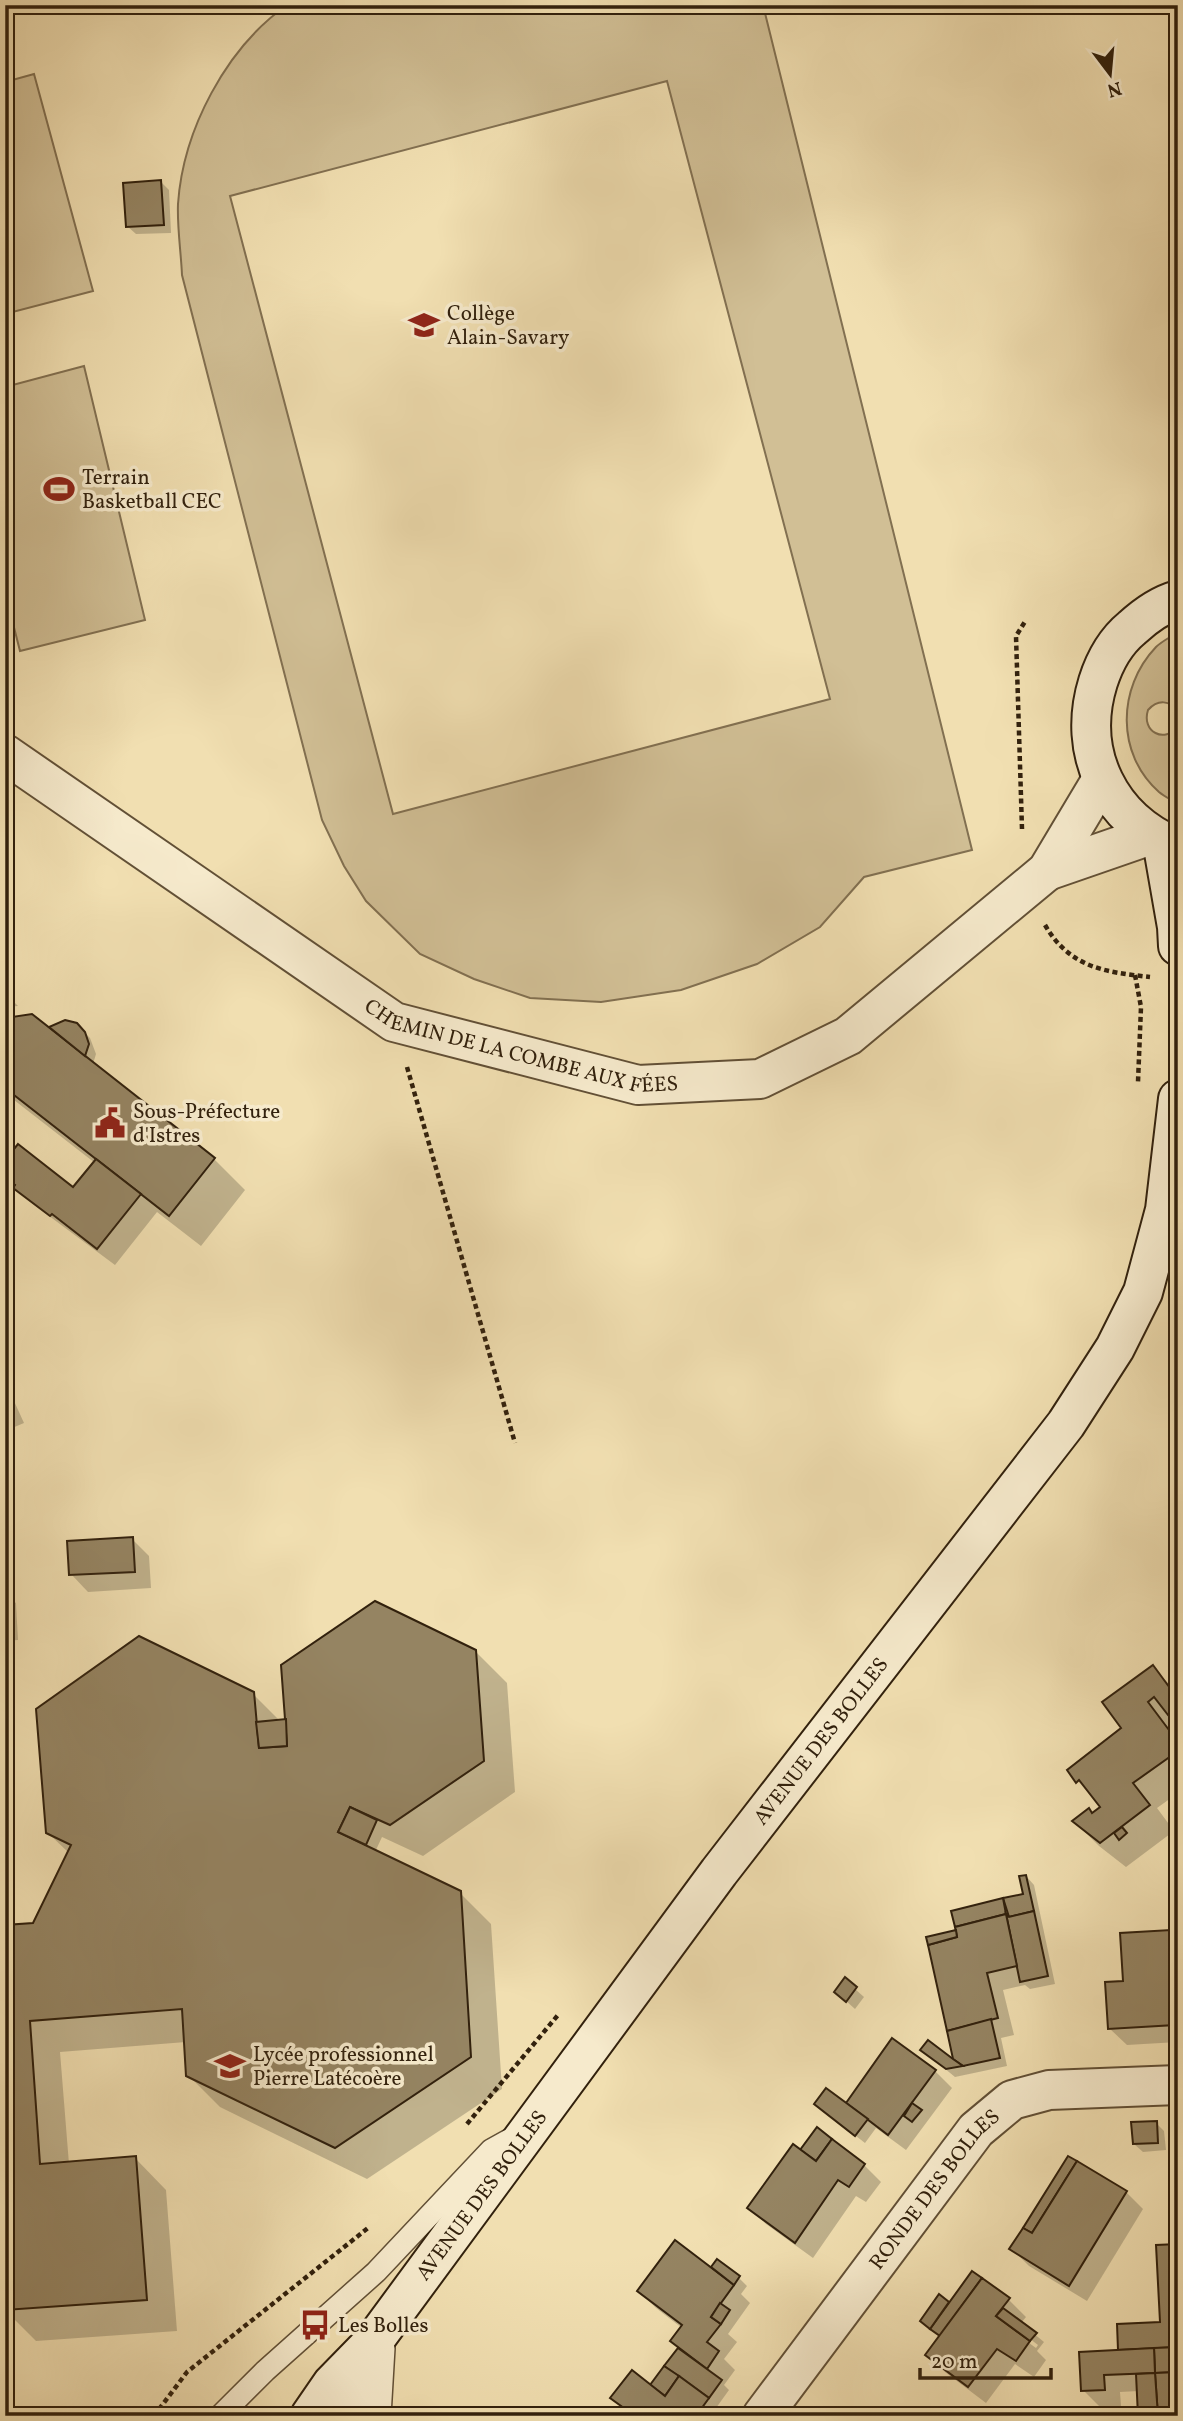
<svg xmlns="http://www.w3.org/2000/svg" width="1183" height="2421" font-family="Vollkorn,serif">
	<style>
		.green { fill: #d1bf95; stroke: #827051; stroke-width: 2; fill-rule: evenodd }
		.shadow { fill: #0003; fill-rule: evenodd }
		.building { fill: #958462; stroke: #32210d; stroke-width: 2 }
		.lines { fill: none; stroke-linecap: round; stroke-linejoin: round }
		.lane-casing { stroke: #625036; stroke-width: 24 }
		.street-casing { stroke: #625036; stroke-width: 42 }
		.secondary-casing { stroke: #32210d; stroke-width: 42 }
		.path { stroke: #32210d; stroke-width: 4.5; stroke-dasharray: 5 3.5; stroke-linecap: butt }
		.lane { stroke: #f6eacc; stroke-width: 21 }
		.street { stroke: #f6eacc; stroke-width: 38 }
		.secondary { stroke: #f6eacc; stroke-width: 38 }
		.labels { text-anchor: middle; stroke-width: 7; stroke-linejoin: round; paint-order: stroke }
		.poi-label { font-size: 21px; fill: #32210d; stroke: #f6eacc; text-anchor: start }
		.street-label { font-size: 21px; fill: #32210d; stroke: #f6eacc }
	</style>
	<rect width="100%" height="100%" fill="#f1dfb1"/>
	<filter id="stains"><feTurbulence type="fractalNoise" baseFrequency=".00286" numOctaves="4"/><feColorMatrix values="0 0 0 0 .2 0 0 0 0 .09 0 0 0 0 .02 0 0 0 .5 -.17"/></filter>
	<radialGradient id="worn" r=".72"><stop offset=".6" stop-color="#630" stop-opacity="0"/><stop offset="1" stop-color="#630" stop-opacity=".3"/></radialGradient>
	<!-- green -->
	<g class="green">
		<path d="M287,5H763L972,850L864,877L820,927L757,964L681,990L601,1002L530,998L474,979L420,954L366,901L344,866L322,820L182,275C181,252 177,227 178,204C183,130 226,48 287,5ZM667,81L830,699L393,814L230,196Z"/>
		<polygon points="34,74 93,291 5,314 5,82"/>
		<polygon points="84,366 145,620 20,651 5,592 5,387"/>
		<path d="M1178,632V712C1170,700 1158,699 1148,710C1141,732 1165,744 1178,726V804C1172,800 1165,797 1159,792C1116,754 1117,688 1156,647C1162,641 1171,637 1178,632Z"/>
	</g>
	<!-- shadow -->
	<g class="shadow">
		<polygon points="161,182 169,190 171,233 136,234 127,226"/>
		<polygon points="5,995 11,999 18,1006 5,1007"/>
		<polygon points="5,1020 54,1034 81,1029 90,1038 96,1054 93,1064 214,1159 245,1190 201,1246 157,1212 115,1265 33,1204 5,1176 74,1189 95,1163 5,1093"/>
		<polygon points="5,1386 9,1390 24,1423 5,1431"/>
		<polygon points="132,1539 149,1556 151,1588 88,1592 71,1574"/>
		<polygon points="5,1595 16,1603 18,1640 5,1641"/>
		<polygon points="475,1651 507,1683 515,1792 423,1856 382,1837 375,1852 460,1893 491,1924 502,2089 367,2179 220,2107 188,2075 186,2042 60,2052 69,2164 135,2158 166,2190 177,2331 36,2341 5,2310 5,1926 35,1925 69,1853 48,1833 253,1694 280,1721"/>
		<polygon points="1153,1668 1178,1693 1178,1723 1172,1727 1178,1736 1178,1793 1157,1808 1174,1831 1126,1867 1099,1846 1075,1822 1093,1815 1102,1808 1078,1781 1123,1728"/>
		<polygon points="1026,1876 1034,1885 1055,1984 1030,1989 1025,1985 1003,1990 1014,2035 1001,2038 1007,2066 955,2077 922,2050 956,2064 958,1932 953,1912 1025,1895"/>
		<polygon points="1170,1931 1178,1939 1178,2042 1127,2045 1109,2028 1125,1983"/>
		<polygon points="845,1980 864,1997 855,2009 836,1992"/>
		<polygon points="935,2071 952,2088 906,2150 876,2128 865,2143 825,2112 852,2110"/>
		<polygon points="1156,2123 1164,2131 1166,2150 1143,2152 1134,2144"/>
		<polygon points="801,2152 864,2165 881,2182 866,2202 856,2196 813,2258 766,2224 749,2207"/>
		<polygon points="1126,2192 1143,2209 1087,2301 1029,2266 1012,2249"/>
		<polygon points="719,2272 738,2277 747,2286 741,2294 750,2303 728,2334 737,2342 724,2359 735,2370 724,2385 729,2390 716,2408 724,2416 630,2416 613,2398 651,2387 680,2349 672,2341 682,2328 656,2308 639,2291"/>
		<path d="M940,2297L950,2305L1009,2300L1026,2317L1021,2323L1044,2342L1037,2351L1046,2360L1034,2377L1015,2364L986,2403L945,2372L928,2355L941,2337L922,2321ZM1017,2329L1038,2345L1036,2348L1014,2332Z"/>
		<polygon points="1162,2323 1178,2416 1139,2391 1120,2392 1121,2406 1100,2407 1083,2390 1120,2351"/>
	</g>
	<!-- building -->
	<g class="building">
		<polygon points="161,180 164,225 126,227 123,183"/>
		<polygon points="32,1014 215,1158 169,1216 5,1088 5,1018"/>
		<polygon points="65,1020 77,1023 85,1032 89,1044 85,1056 49,1027"/>
		<polygon points="18,1144 73,1187 96,1159 141,1194 97,1249 52,1214 50,1216 13,1188 15,1185 5,1177 5,1160"/>
		<polygon points="133,1537 135,1572 69,1575 67,1541"/>
		<polygon points="5,1593 8,1593 11,1632 5,1632"/>
		<polygon points="375,1601 476,1650 484,1761 390,1825 350,1807 338,1832 461,1891 471,2057 335,2148 186,2076 182,2009 30,2021 40,2164 136,2156 147,2300 5,2310 5,1925 33,1923 71,1845 46,1833 36,1709 139,1636 254,1692 259,1748 287,1746 281,1665"/>
		<polygon points="1153,1665 1178,1699 1178,1708 1168,1715 1154,1697 1148,1702 1178,1742 1178,1751 1133,1783 1150,1805 1100,1843 1072,1821 1089,1808 1092,1813 1100,1807 1079,1780 1076,1783 1067,1770 1121,1728 1102,1702"/>
		<polygon points="286,1719 287,1746 259,1748 256,1722"/>
		<polygon points="350,1807 377,1820 366,1845 338,1832"/>
		<polygon points="1122,1827 1127,1833 1119,1840 1114,1833"/>
		<polygon points="1026,1875 1034,1911 1009,1917 1003,1898 1023,1894 1019,1876"/>
		<polygon points="1003,1898 1006,1914 955,1927 951,1911"/>
		<polygon points="1034,1911 1048,1976 1020,1982 1006,1914 1009,1917"/>
		<polygon points="1006,1914 1017,1966 987,1973 998,2018 947,2031 928,1945 957,1937 955,1927"/>
		<polygon points="956,1930 957,1937 928,1945 926,1937"/>
		<polygon points="1171,1930 1175,2025 1108,2029 1105,1982 1123,1981 1120,1933"/>
		<polygon points="845,1977 857,1987 846,2002 834,1992"/>
		<polygon points="1178,1984 1178,2031 1175,2031 1174,1985"/>
		<polygon points="991,2019 1000,2058 963,2066 953,2059 947,2031"/>
		<polygon points="892,2038 936,2070 888,2135 846,2103"/>
		<polygon points="928,2040 953,2059 963,2066 946,2069 920,2050"/>
		<polygon points="826,2088 868,2119 855,2136 814,2104"/>
		<polygon points="912,2103 922,2110 912,2122 904,2116"/>
		<polygon points="1157,2121 1158,2143 1133,2144 1131,2122"/>
		<polygon points="817,2127 832,2139 816,2161 800,2150"/>
		<polygon points="832,2139 865,2164 849,2187 838,2180 795,2243 747,2208 793,2144 816,2161"/>
		<polygon points="1068,2156 1077,2161 1032,2233 1023,2228"/>
		<polygon points="1077,2161 1127,2191 1069,2286 1009,2249 1023,2228 1032,2233"/>
		<polygon points="675,2240 734,2285 711,2317 721,2324 707,2342 719,2351 707,2369 670,2341 682,2325 637,2291"/>
		<polygon points="1178,2244 1178,2347 1118,2350 1117,2324 1160,2322 1156,2245"/>
		<polygon points="717,2259 740,2276 734,2285 711,2267"/>
		<polygon points="972,2271 982,2278 940,2336 930,2329"/>
		<polygon points="982,2278 1010,2298 996,2316 1030,2341 1016,2361 997,2349 968,2387 925,2355"/>
		<polygon points="939,2294 949,2302 930,2329 920,2321"/>
		<polygon points="720,2303 730,2310 721,2324 711,2317"/>
		<polygon points="1003,2308 1037,2333 1030,2341 996,2316"/>
		<polygon points="1178,2347 1178,2372 1155,2373 1154,2348"/>
		<polygon points="678,2348 722,2380 709,2398 664,2366"/>
		<polygon points="1154,2348 1155,2373 1104,2375 1105,2390 1081,2391 1079,2352"/>
		<polygon points="664,2366 679,2376 665,2396 650,2385"/>
		<polygon points="632,2370 665,2396 679,2376 709,2398 696,2416 682,2416 678,2413 676,2416 635,2416 610,2398"/>
		<polygon points="1178,2372 1178,2416 1158,2416 1155,2373"/>
		<polygon points="1155,2373 1158,2416 1138,2416 1136,2374"/>
	</g>
	<g class="lines">
		<!-- lane casing -->
		<g class="lane-casing">
			<g id="lane">
				<polyline points="220,2416 265,2371 376,2272 491,2150 509,2140"/>
				<polyline points="380,2416 384,2348"/>
			</g>
		</g>
		<!-- street casing -->
		<g class="street-casing">
			<g id="street">
				<path id="s1" d="M5,754L394,1022L638,1085L760,1079L848,1036L1047,871L1102,779"/>
				<polyline points="1047,871 1151,835"/>
				<path id="s2" d="M762,2416L976,2130L1012,2100L1049,2090L1178,2085"/>
			</g>
		</g>
		<!-- secondary casing -->
		<g class="secondary-casing">
			<g id="secondary">
				<path d="M1178,600C1160,605 1145,616 1132,628C1115,642 1105,660 1098,682C1076,753 1109,820 1178,848"/>
				<polyline points="1162,841 1177,927 1178,946"/>
				<path id="s3" d="M310,2416L332,2384L373,2342L719,1872L1066,1424L1115,1348L1143,1292L1165,1210L1178,1099"/>
				<polyline points="349,2416 370,2351"/>
			</g>
		</g>
		<!-- path -->
		<g class="path">
			<polyline points="1022,829 1016,636 1026,620"/>
			<path d="M1045,925C1070,968 1105,972 1150,977"/>
			<polyline points="1135,975 1141,1007 1138,1082"/>
			<polyline points="407,1067 515,1443"/>
			<polyline points="467,2124 558,2015"/>
			<polyline points="154,2416 187,2372 368,2228"/>
		</g>
		<!-- lane -->
		<use href="#lane" class="lane"/>
		<!-- street -->
		<use href="#street" class="street"/>
		<!-- secondary -->
		<use href="#secondary" class="secondary"/>
	</g>
	<!-- icons -->
	<defs>
		<g id="school-bare" transform="scale(2.415)"><path d="M0-5L7-2L0 1L-7-2ZM-4 1L0 2.5L4 1V4Q0 6-4 4Z" fill="#8f2418" stroke="#f6eacc" stroke-width="2.5" paint-order="stroke"/></g>
		<g id="stadium-bare" transform="scale(2.415)"><path d="M0-5a6.5 5 0 1 0 0 10a6.5 5 0 1 0 0-10ZM-3.5-1.8h7v3.6h-7Z" fill="#8f2418" stroke="#f6eacc" stroke-width="2.5" paint-order="stroke"/></g>
		<g id="civic-bare" transform="scale(2.415)"><path d="M-.6-6.5H3V-4.5H.6V-3L4-1V1h2V6H-6V1h2V-1L-.6-3ZM-1.2 2.5V6h2.4V2.5Z" fill="#8f2418" stroke="#f6eacc" stroke-width="2.5" paint-order="stroke"/></g>
		<g id="bus-bare" transform="scale(2.415)"><path d="M-5-6H5V4H4V6H2V4H-2V6H-4V4H-5ZM-3.5-4V0h7V-4ZM-3.5 1.2v1.5H-2V1.2ZM2 1.2v1.5H3.5V1.2Z" fill="#8f2418" stroke="#f6eacc" stroke-width="2.5" paint-order="stroke"/></g>
	</defs>
	<g fill-rule="evenodd">
		<use href="#school-bare" x="424" y="325"/>
		<use href="#stadium-bare" x="59" y="489"/>
		<use href="#civic-bare" x="110" y="1123"/>
		<use href="#school-bare" x="230" y="2066"/>
		<use href="#bus-bare" x="315" y="2325"/>
	</g>
	<g class="labels">
		<!-- poi labels -->
		<g class="poi-label">
			<text x="447" y="320">Collège<tspan x="447" dy="24">Alain-Savary</tspan></text>
			<text x="82" y="484">Terrain<tspan x="82" dy="24">Basketball CEC</tspan></text>
			<text x="133" y="1118">Sous-Préfecture<tspan x="133" dy="24">d'Istres</tspan></text>
			<text x="253" y="2061">Lycée professionnel<tspan x="253" dy="24">Pierre Latécoère</tspan></text>
			<text x="338" y="2332">Les Bolles</text>
		</g>
		<!-- street labels -->
		<g class="street-label">
			<text dy="7" stroke="none"><textPath href="#s1" startOffset="602">CHEMIN DE LA COMBE AUX FÉES</textPath></text>
			<text dy="7" stroke="none"><textPath href="#s3" startOffset="847">AVENUE DES BOLLES</textPath></text>
			<text dy="7" stroke="none"><textPath href="#s2" startOffset="285">RONDE DES BOLLES</textPath></text>
			<text dy="7" stroke="none"><textPath href="#s3" startOffset="280">AVENUE DES BOLLES</textPath></text>
		</g>
	</g>
	<!-- margin -->
	<rect width="1183" height="2421" fill="none" stroke="#f1dfb1" stroke-width="28"/>
	<rect x="7" y="7" width="1169" height="2407" fill="none" stroke="#32210d" stroke-width="3.5"/>
	<rect x="14" y="14" width="1155" height="2393" fill="none" stroke="#32210d" stroke-width="2"/>
	<!-- north arrow -->
	<g transform="translate(1110 74) rotate(164)" stroke="#f6eacc" stroke-width="5" paint-order="stroke">
	<path d="M0-5L12 26L0 18L-12 26Z" fill="#32210d"/>
	<text y="-10" font-size="19" font-weight="bold" text-anchor="middle" fill="#32210d">N</text>
	</g>
	<!-- scale -->
	<path d="M920 2368v10h131v-10" fill="none" stroke="#32210d" stroke-width="3.5"/>
	<text x="931" y="2368" font-size="21" fill="#32210d" stroke="#f6eacc" stroke-width="5" paint-order="stroke">20 m</text>
	<rect width="100%" height="100%" filter="url(#stains)"/>
	<rect width="100%" height="100%" fill="url(#worn)"/>
</svg>
